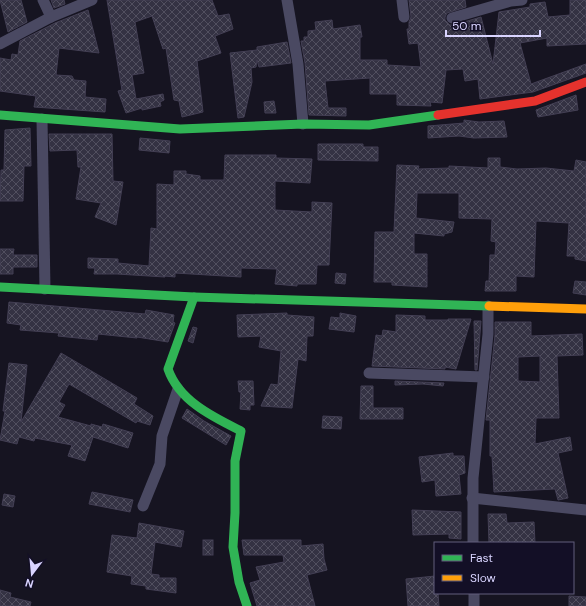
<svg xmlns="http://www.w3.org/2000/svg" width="586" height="606" font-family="'DM Sans',sans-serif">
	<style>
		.building { fill: url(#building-cross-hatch); stroke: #433f54; fill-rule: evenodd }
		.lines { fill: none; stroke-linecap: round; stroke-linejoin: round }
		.street { stroke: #4a4962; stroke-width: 11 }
		.fast { stroke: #30b455; stroke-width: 9 }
		.slow { stroke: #ff9f0a; stroke-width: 9 }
		.jam { stroke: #e5322d; stroke-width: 9 }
	</style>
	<defs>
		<pattern id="building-cross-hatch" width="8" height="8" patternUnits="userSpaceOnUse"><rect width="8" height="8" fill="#343243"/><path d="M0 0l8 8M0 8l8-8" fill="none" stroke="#514f5f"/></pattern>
	</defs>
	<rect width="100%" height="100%" fill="#161421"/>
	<!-- building -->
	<g class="building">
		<polygon points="0,0 21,0 27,22 8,32"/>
		<polygon points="51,0 64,0 65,4 54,8"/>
		<polygon points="107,0 212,0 218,16 229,14 233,29 215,36 221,53 197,61 203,112 182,117 179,101 174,100 166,48 163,49 152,16 135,22 144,73 132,75 136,99 163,94 164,100 160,102 161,106 142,110 142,108 126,113 118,91 122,90"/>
		<polygon points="409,0 465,0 466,7 447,13 445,17 445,20 450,25 454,25 481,17 493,64 499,12 530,7 530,4 545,2 548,17 570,15 570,0 586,0 586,44 547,46 547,38 520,43 531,84 586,64 586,73 533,92 480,99 478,79 465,81 463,69 446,70 442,103 430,102 431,106 397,105 397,94 370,94 370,78 325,81 328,108 346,108 346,116 309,115 305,63 301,41 304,41 304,37 308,37 308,31 316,30 315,22 332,20 333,29 360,25 362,37 360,37 360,60 387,60 387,65 421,67 418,43 409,44 407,29 409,29 409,22 411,17"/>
		<polygon points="88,10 99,53 59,48 56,75 72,76 74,80 86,81 85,97 106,99 105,112 34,107 36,96 0,91 0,58 11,60 12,54 18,55 20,41 55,23"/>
		<polygon points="287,42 291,63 259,67 257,60 256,67 251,68 252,82 244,117 238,118 230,53 257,50 257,47"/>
		<polygon points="576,95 578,110 538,117 536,110"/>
		<polygon points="274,101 276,113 265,113 264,102"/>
		<polygon points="464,120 479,122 504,121 507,137 474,138 459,136 428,138 428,126 464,123"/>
		<polygon points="30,128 31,166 24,166 23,201 0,201 1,170 4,170 5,130"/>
		<polygon points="49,134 112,134 113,181 123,182 116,225 95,217 101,203 76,199 81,167 78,167 77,150 50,151"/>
		<polygon points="140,138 170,141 169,153 139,150"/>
		<polygon points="318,144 363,144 363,147 378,147 378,161 318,160"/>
		<polygon points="225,155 276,155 276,158 312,159 310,183 275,181 275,210 312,212 312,202 332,203 329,265 317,265 316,284 297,284 297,286 275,284 277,269 241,268 241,277 175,273 175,277 165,276 165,277 117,274 94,274 95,268 88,268 88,258 118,259 118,263 149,266 151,228 157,229 157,184 174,185 174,171 186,171 186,174 200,176 200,180 224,180"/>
		<polygon points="488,158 500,158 500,167 517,169 546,168 574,171 576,160 586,162 586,261 575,259 575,256 567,256 569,223 536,221 534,277 516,276 516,291 485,291 486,281 489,281 490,255 495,255 496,242 491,241 492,219 459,218 459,193 417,193 416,218 454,222 452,232 444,234 444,236 414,233 414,254 427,254 427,287 392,285 392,282 374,282 375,232 394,232 397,165 419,166 418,169 449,168 449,166 488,168"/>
		<polygon points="0,249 14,249 13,255 37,255 37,267 13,267 13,274 0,274"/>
		<polygon points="336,273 346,274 345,284 335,283"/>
		<polygon points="575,281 586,282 586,295 573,293"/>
		<polygon points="9,302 145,314 146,310 174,315 173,322 175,323 168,342 137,337 137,338 98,334 97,340 58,336 59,333 20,330 21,325 7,323"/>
		<polygon points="287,313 287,315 314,317 313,336 307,336 306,361 298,359 292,408 261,406 271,384 278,385 281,351 259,347 261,336 238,337 237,315"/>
		<polygon points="340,313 356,316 354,332 329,329 331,317 340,318"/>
		<polygon points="396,315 425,316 425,320 448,320 448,319 471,319 456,369 445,367 445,369 372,366 376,335 382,336 383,330 396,332"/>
		<polygon points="474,321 481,321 477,370 475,370"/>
		<path d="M495,322H531V336L582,334L583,355L557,356L559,418H536L535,444L570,437L572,450L558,453L568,498L558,500L555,489L494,492L492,456H490V420H486L495,335ZM540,356V382L518,381V357Z"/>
		<polygon points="193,327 197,328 193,343 188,341"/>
		<polygon points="61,353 137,398 134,404 153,416 150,425 137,421 136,423 69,384 59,402 65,405 58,417 91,426 91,424 102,427 103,424 133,433 128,448 93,437 85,461 68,456 72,445 35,438 34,441 19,437 17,444 0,440 5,411 3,411 9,363 27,365 21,422"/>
		<polygon points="238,381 253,381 254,405 250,405 250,410 240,409 241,392 239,392"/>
		<polygon points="395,381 444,383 443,386 423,384 395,385"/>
		<polygon points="361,386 373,386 373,408 403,408 403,419 360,419"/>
		<polygon points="187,409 204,421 231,436 226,445 182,418"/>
		<polygon points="323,416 342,417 341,429 322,428"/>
		<polygon points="453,453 453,456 464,456 465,473 459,475 461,494 436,496 435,480 422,482 419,457"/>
		<polygon points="92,492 133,500 130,512 89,504"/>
		<polygon points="4,494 15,496 13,507 2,505"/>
		<polygon points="412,510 461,512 461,539 449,538 449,534 413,535"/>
		<polygon points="488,514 506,514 507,523 534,522 535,543 489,543"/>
		<polygon points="139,523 184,531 181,547 155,542 151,574 159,575 159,578 176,578 176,593 146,589 146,586 131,584 132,576 107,572 112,535 137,538"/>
		<rect x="203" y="540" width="10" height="15"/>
		<polygon points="242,540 301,540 301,546 323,544 324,559 327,570 307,575 315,606 257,606 250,583 260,580 256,567 284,562 283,555 244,555"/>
		<polygon points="435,576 435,593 438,593 439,606 408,606 406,579"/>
		<polygon points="0,590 11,593 10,597 31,602 30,606 0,606"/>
		<polygon points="569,596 586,597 586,606 569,606"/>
	</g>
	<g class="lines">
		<!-- street -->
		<g class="street">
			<polyline points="43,0 51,17"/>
			<polyline points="287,0 298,64 303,124"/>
			<polyline points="402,0 404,17"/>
			<polyline points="452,18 511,1 522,0"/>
			<polyline points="0,44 51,17 92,0"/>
			<polyline points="42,119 45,289"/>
			<polyline points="369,373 484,377"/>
			<polyline points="472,498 586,510"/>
			<polyline points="143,506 160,464 162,436 178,389"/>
			<polyline points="473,543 473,478 488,334 488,306"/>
			<polyline points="474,593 474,606"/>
		</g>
		<!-- fast -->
		<g class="fast">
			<polyline points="0,115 180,129 303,124 369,125 438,115"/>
			<polyline points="0,287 194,297 489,306"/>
			<path d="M194,297L168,369C179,401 213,417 241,431L235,461V513L233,547L239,582L247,606"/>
		</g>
		<!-- slow -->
		<polyline class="slow" points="489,306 586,309"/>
		<!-- jam -->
		<polyline class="jam" points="438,115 535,101 586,82"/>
	</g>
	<!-- legend -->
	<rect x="434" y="542" width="140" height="52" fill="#130f26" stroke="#625e7d"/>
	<rect x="442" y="555" width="20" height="6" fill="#30b455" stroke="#625e7d"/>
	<text x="470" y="562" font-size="12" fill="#d9d4ff">Fast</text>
	<rect x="442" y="575" width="20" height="6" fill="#ff9f0a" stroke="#625e7d"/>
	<text x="470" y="582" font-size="12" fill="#d9d4ff">Slow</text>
	<!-- north arrow -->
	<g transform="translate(32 574) rotate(196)" stroke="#130f26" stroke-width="3" paint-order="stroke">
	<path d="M0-3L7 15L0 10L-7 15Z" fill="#d9d4ff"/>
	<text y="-6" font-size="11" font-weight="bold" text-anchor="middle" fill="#d9d4ff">N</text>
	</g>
	<!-- scale -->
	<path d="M446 30v6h94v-6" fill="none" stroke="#d9d4ff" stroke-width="2"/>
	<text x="452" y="30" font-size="12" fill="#d9d4ff" stroke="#130f26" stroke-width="3" paint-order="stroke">50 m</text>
</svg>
